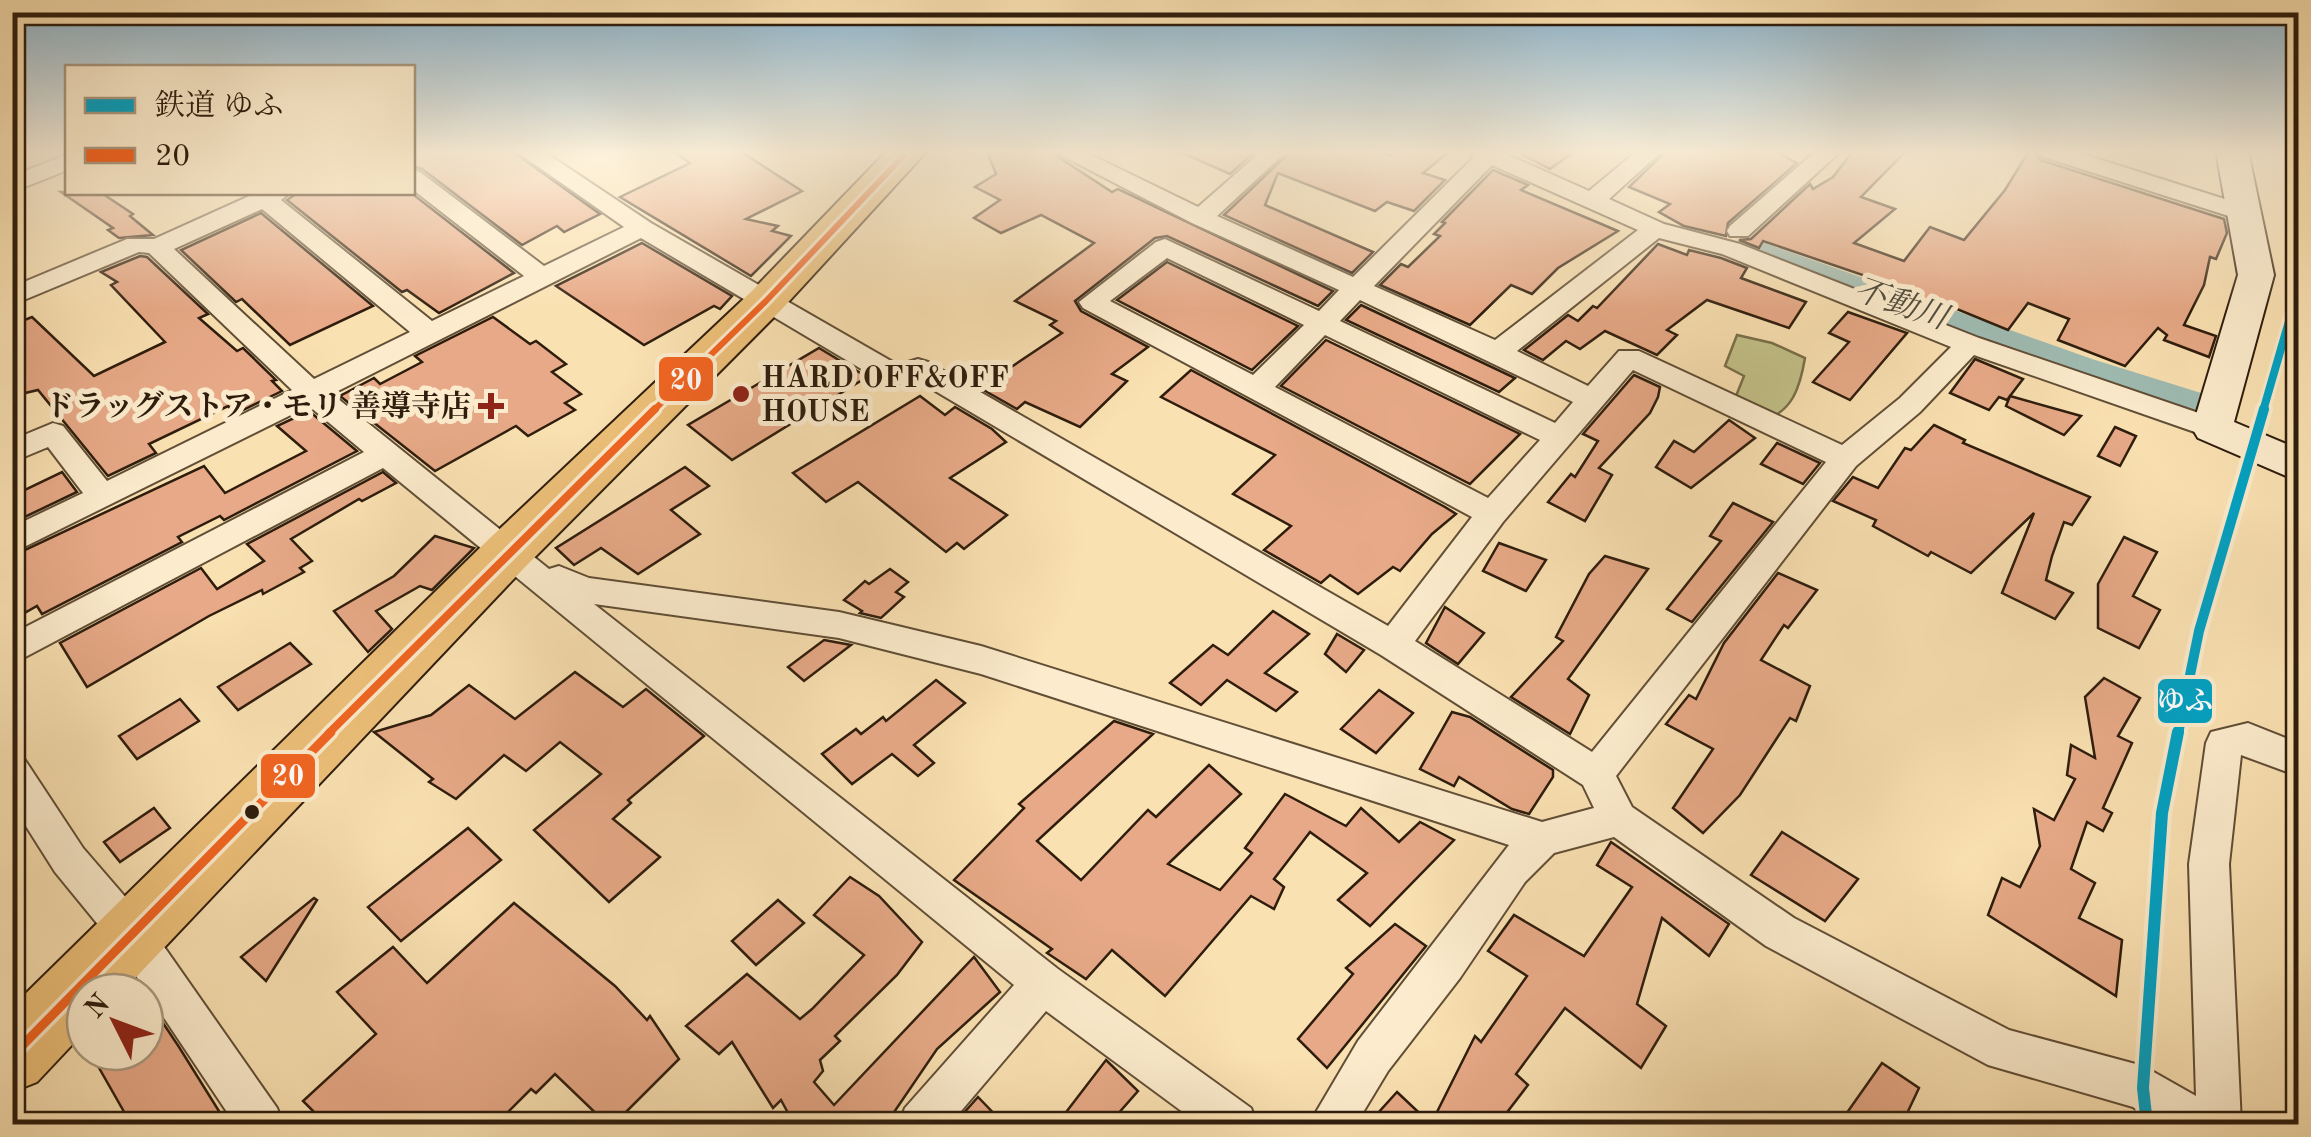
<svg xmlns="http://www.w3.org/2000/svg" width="2311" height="1137" font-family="'Old Standard TT','Noto Serif JP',serif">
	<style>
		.green { fill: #c3c188; stroke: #786f4a; stroke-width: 2.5 }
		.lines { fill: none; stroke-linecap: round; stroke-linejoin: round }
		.river { fill: #9fbcb3; fill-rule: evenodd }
		.building { fill: #e7a987; stroke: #2e1d0d; stroke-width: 2.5 }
		.minor-casing { stroke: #614e36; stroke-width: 4 }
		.secondary-casing { stroke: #2e1d0d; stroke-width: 4 }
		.trunk-casing { stroke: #2e1d0d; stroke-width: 4 }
		.minor { fill: #fceccd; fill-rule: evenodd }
		.secondary { fill: #fceccd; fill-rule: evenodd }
		.trunk { fill: #edc079; fill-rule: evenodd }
		.bus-1-far2-casing { stroke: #fceccd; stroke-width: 12 }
		.bus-1-far1-casing { stroke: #fceccd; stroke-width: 15 }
		.bus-1-casing { stroke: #fceccd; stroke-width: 16 }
		.bus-1-far2 { stroke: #f26522; stroke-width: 6 }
		.bus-1-far1 { stroke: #f26522; stroke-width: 8 }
		.bus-1 { stroke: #f26522; stroke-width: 9 }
		.rail-1-far2-casing { stroke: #fceccd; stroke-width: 14 }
		.rail-1-far1-casing { stroke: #fceccd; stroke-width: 18 }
		.rail-1-casing { stroke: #fceccd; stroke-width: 20 }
		.rail-1-far2 { stroke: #02a2c4; stroke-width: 8 }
		.rail-1-far1 { stroke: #02a2c4; stroke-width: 10 }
		.rail-1 { stroke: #02a2c4; stroke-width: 12 }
		.poi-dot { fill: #8f2418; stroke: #fceccd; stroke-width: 4 }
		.bus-dot { fill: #2e1d0d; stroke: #fceccd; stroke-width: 4 }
		.labels { text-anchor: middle; stroke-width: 10; stroke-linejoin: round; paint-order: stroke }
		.poi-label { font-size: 30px; font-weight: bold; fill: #2e1d0d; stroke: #fceccd; text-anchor: start }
		.water-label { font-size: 32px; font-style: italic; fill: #504d3f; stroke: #fceccd }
		.line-badge { stroke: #fceccd; stroke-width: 4 }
		.badge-label { font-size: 28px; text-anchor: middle; font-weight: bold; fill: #fff }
	</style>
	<rect width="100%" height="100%" fill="#fae1b2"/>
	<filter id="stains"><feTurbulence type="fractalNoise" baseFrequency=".002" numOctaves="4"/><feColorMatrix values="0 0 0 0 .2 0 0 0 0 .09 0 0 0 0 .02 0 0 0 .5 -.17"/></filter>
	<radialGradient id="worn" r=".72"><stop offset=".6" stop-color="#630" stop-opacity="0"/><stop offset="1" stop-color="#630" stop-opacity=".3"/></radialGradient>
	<!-- green -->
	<path class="green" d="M1737,335L1772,343L1805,358C1800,387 1793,412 1762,421L1732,406L1744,376L1725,366Z"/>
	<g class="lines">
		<!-- river -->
		<polygon class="river" points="1759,241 2092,359 2214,397 2220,407 2214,417 2199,421 2064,377 1746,260 1740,252 1746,244"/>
	</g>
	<!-- building -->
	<g class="building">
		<polygon points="412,151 512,151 600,214 564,232 557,226 522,245 422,169 412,166"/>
		<polygon points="673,151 740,151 802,191 746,219 778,226 772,231 791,236 751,276 620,197 690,163"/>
		<polygon points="987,151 1049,151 1112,192 1118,189 1333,291 1318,306 1167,236 1155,238 1075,301 1081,311 1148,347 1112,374 1127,381 1080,427 1025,402 1017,409 980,388 1062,333 1050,325 1056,321 1015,301 1094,243 1041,215 1001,233 974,218 1000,200 975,187 996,174"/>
		<polygon points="1178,151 1256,151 1230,174"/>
		<polygon points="1291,151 1378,151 1391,156 1397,151 1450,151 1423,173 1445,180 1414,211 1387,202 1375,211 1278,173 1265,205 1373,252 1352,273 1224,215"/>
		<polygon points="1515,151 1575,151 1550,169"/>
		<polygon points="1666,151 1775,151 1797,163 1728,223 1726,236 1684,226 1659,212 1670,204 1629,187"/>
		<polygon points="1853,151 1906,151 1861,197 1895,209 1854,243 1904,261 1930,227 1964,240 2005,190 2029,151 2034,151 2040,160 2224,219 2227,233 2216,259 2210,257 2204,285 2184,325 2216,336 2209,357 2164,340 2167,335 2158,328 2125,366 2058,340 2069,319 2028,303 2008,330 1935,300 1925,313 1888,298 1898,287 1763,241 1759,248 1739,240 1751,239 1810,184 1813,189 1833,177"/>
		<polygon points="1493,170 1528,185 1521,190 1618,231 1558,268 1532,294 1511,285 1470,325 1380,285 1401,264 1408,267 1440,236 1434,234 1445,223 1442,222"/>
		<polygon points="61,192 100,192 133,214 130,216 153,235 119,238 108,230 113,228"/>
		<polygon points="299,192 410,192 514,273 439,313 407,290 402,292 287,200"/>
		<polygon points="261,213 373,306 290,345 242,299 236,302 181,250"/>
		<polygon points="642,243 732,296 720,309 714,306 644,345 556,286"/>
		<polygon points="1658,244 1687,255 1689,250 1721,258 1747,268 1741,278 1806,302 1789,328 1707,300 1667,330 1677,335 1657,355 1605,331 1580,349 1566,341 1543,360 1524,350 1568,315 1578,321 1593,306 1597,308"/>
		<polygon points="140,256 147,257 208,314 199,318 237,351 243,348 276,380 272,381 282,391 235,414 228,406 149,444 156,453 108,476 38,390 25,393 12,379 12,325 32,317 94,376 165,342 111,285 117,282 101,272"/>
		<polygon points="1167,262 1298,326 1252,370 1117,300"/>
		<polygon points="1361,305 1515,378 1499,392 1346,320"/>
		<polygon points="1848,312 1907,333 1850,400 1813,382 1849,342 1829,333"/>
		<polygon points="493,317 530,344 536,341 566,364 552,372 581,394 565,403 575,410 528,436 516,426 435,471 340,396 374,378 380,384 422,362 415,356"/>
		<polygon points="1326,340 1520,434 1470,484 1281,386"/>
		<polygon points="819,348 867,377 732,460 688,425"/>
		<polygon points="1975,359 2023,379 2007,400 1999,397 1989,410 1950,393"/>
		<polygon points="1191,370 1445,507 1456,514 1432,534 1400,571 1393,567 1358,594 1330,575 1321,583 1264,550 1291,526 1233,494 1275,455 1161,397"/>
		<polygon points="1634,375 1660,387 1658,397 1650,413 1599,468 1612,475 1585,521 1548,502 1571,474 1575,477 1598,441 1583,434"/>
		<polygon points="920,396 945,415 955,407 992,429 1006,442 950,478 1007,515 964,549 957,543 946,552 858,482 826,502 793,473"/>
		<polygon points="2010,396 2081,416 2064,435 2006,406"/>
		<polygon points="309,411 357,451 224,520 220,516 178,537 182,542 42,614 37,606 12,620 12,556 204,466 225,493 306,451 277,426"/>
		<polygon points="1729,420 1755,438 1691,488 1656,467 1674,441 1694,452"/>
		<polygon points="1934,425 1965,440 1963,443 2090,497 2072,525 2064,522 2052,556 2046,580 2073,593 2055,619 2002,593 2034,513 1971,573 1931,552 1928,556 1873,526 1876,520 1833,501 1853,477 1878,488 1905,448 1911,450"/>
		<polygon points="2115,427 2136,436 2120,466 2098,456"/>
		<polygon points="1777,443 1820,463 1803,484 1761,464"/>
		<polygon points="685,467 709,486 671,510 700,534 638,574 601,548 574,565 556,548"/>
		<polygon points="62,472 77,492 12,523 12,496"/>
		<polygon points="383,472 396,483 362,501 359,499 291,539 312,561 300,568 304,572 263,594 262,590 209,616 87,687 60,643 201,568 217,589 264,561 247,544"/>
		<polygon points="1733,503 1773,522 1692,622 1667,609 1721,541 1710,536"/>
		<polygon points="435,536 474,548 432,590 420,586 376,611 392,629 368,652 334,611 394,576"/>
		<polygon points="2124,537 2157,552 2133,596 2160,610 2139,648 2098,628 2098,584"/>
		<polygon points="1499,543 1546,560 1526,591 1483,571"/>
		<polygon points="1605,556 1648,569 1568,679 1589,695 1570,734 1511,697 1563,641 1556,637 1589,574"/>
		<polygon points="890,569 908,582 896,592 904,597 881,618 860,613 862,611 844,600 865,581 869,584"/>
		<polygon points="1778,573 1817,590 1788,628 1784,625 1761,660 1810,686 1796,721 1790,718 1740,795 1703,833 1673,808 1713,749 1666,724 1689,695 1696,699 1724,643"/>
		<polygon points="1445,607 1484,633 1458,664 1426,643"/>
		<polygon points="1273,611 1309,634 1265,673 1297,692 1276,711 1227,680 1201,705 1170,683 1213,645 1228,655"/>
		<polygon points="1337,634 1364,650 1346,672 1325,654"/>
		<polygon points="824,640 851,645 804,681 788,667"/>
		<polygon points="290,643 311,664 238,710 218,687"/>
		<polygon points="575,672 623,707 646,689 704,736 628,800 631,803 613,819 660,857 609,902 534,830 601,774 560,742 526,771 504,755 456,799 429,782 433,779 374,732 431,715 469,685 515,719"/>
		<polygon points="2104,678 2140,698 2118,736 2132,743 2103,808 2112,813 2103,831 2087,822 2071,869 2095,883 2079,918 2122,940 2116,996 1988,915 2002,878 2020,887 2040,846 2034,809 2054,820 2075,779 2067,775 2071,745 2095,758 2085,697"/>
		<polygon points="936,680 965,703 914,745 934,763 918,776 892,754 852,784 822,754 856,729 861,734 883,717 886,721"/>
		<polygon points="1379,690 1413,713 1376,753 1341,729"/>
		<polygon points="180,699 199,721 137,759 119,736"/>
		<polygon points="1452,712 1470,717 1553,770 1553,777 1529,814 1512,809 1459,777 1454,786 1420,769"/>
		<polygon points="1114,721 1153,734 1037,841 1081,880 1148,810 1156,817 1209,765 1241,794 1168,864 1220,890 1252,853 1245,848 1285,794 1346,826 1361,808 1399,842 1420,822 1454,840 1370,926 1338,900 1367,873 1310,832 1274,879 1284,887 1274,909 1251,896 1165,996 1112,950 1086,979 1047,953 1052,949 954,880 1024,808 1019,804"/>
		<polygon points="154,808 170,828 120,862 104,842"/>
		<polygon points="468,828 501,860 401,941 368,907"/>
		<polygon points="1782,832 1858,879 1825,921 1751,875"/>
		<polygon points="1611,842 1729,924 1709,956 1662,918 1637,1004 1666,1026 1641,1068 1565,1008 1516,1074 1528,1085 1498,1124 1431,1124 1475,1036 1481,1042 1527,976 1488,951 1514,915 1584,956 1632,887 1597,865"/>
		<polygon points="850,877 879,896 922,942 897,975 835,1036 840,1041 820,1060 823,1071 814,1082 834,1105 974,957 1000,992 937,1049 886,1124 794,1124 781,1100 773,1108 732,1042 719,1054 686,1026 747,974 800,1019 812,1009 864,955 814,915"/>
		<polygon points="314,898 317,900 266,981 241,957"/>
		<polygon points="778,900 804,923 756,965 732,941"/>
		<polygon points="514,903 615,986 647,1020 650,1016 679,1059 614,1124 607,1124 555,1074 536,1093 531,1089 496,1124 326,1124 303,1101 376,1034 337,992 393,947 427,983"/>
		<polygon points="1395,924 1426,946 1327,1068 1298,1039 1353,974 1346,968"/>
		<polygon points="145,996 179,1047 227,1124 131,1124 90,1052 145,1052"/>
		<polygon points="1106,1060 1138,1091 1109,1124 1057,1124"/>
		<polygon points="1882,1063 1919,1088 1902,1124 1839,1124"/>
		<polygon points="1397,1092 1431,1124 1368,1124"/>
		<polygon points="978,1097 1004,1124 954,1124"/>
	</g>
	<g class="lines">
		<!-- minor casing -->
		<g class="minor-casing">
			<g id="minor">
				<path d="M516,151H543L651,223L898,365L918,359L928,362L1388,626L1472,517L1083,308L1079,302L1156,242L1165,239L1319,311L1339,290L1192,223L1053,151H1083L1198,207L1262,151H1287L1217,216L1353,277L1474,157L1468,151H1499L1589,191L1637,151H1662L1609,199L1664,224L1740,244L1979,338L2222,421L2227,428L2222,435L2212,438L1974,355L1920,412L1856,466L1616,776L1632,807L1794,918L2009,1030L2143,1066L2196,1096L2189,864L2206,743L2211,732L2248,723L2298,743V776L2241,755L2229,864L2241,1124H2159L2133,1107L1988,1065L1766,946L1614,837L1554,853L1525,882L1460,978L1388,1071L1356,1124H1309L1358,1041L1509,845L981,674L839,638L594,604L1058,969L1251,1108L1257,1124H1199L1046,1011L950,1124H899L905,1108L1014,985L383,468L12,664V634L364,452L309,406L12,553V527L83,493L48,447L12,462V440L53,423L63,426L107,481L292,390L149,253L139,252L12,305V287L127,239H154L258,192H291L281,200L432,321L524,276L412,189V170L420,172L544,266L624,227ZM1492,165L1638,230L1495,340L1374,286ZM262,209L410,332L314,379L174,249ZM641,238L885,383L895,385L915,379L1381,655L1583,785L1594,808L1542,822L981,646L839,612L589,578L559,566L549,569L332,394ZM1659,238L1722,254L1951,347L1900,398L1842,445L1639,351H1619L1588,386L1517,351ZM1167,258L1304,325L1253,375L1110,301ZM1360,300L1573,402L1555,423L1340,321ZM1325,335L1540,440L1488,498L1275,387ZM1633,370L1826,462L1592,752L1415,641L1503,522Z"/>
				<polygon points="1816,151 1841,151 1748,236 1730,236 1727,231 1730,226"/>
				<polygon points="2038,151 2073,151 2256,209 2259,214 2256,219 2238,219 2041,156"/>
				<polygon points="68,154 68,170 12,192 12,176"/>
				<polygon points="12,755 25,760 83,848 146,921 277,1108 283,1124 235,1124 118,949 55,872 12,804"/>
			</g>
		</g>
		<!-- secondary casing -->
		<g class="secondary-casing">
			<polygon id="secondary" points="2216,151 2248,151 2274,275 2234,422 2298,449 2298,481 2198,438 2192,428 2238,275"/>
		</g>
		<!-- trunk casing -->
		<g class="trunk-casing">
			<polygon id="trunk" points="887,151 927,151 781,310 525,567 122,992 85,992 85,1031 37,1082 12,1092 12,1007 489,539 751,292"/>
		</g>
		<!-- minor -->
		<use href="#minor" class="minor"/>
		<!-- secondary -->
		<use href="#secondary" class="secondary"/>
		<!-- trunk -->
		<use href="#trunk" class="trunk"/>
		<!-- bus-1-far2 casing -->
		<g class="bus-1-far2-casing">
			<polyline id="bus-1-far2" points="653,411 766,301 908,151"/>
		</g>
		<!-- bus-1-far1 casing -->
		<g class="bus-1-far1-casing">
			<polyline id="bus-1-far1" points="328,734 655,409"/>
		</g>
		<!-- bus-1 casing -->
		<g class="bus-1-casing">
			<polyline id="bus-1" points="12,1056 331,732"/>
		</g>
		<!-- bus-1-far2 -->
		<use href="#bus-1-far2" class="bus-1-far2"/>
		<!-- bus-1-far1 -->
		<use href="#bus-1-far1" class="bus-1-far1"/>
		<!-- bus-1 -->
		<use href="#bus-1" class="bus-1"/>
		<!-- rail-1-far2 casing -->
		<g class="rail-1-far2-casing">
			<polyline id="rail-1-far2" points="2263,411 2298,290"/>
		</g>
		<!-- rail-1-far1 casing -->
		<g class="rail-1-far1-casing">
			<polyline id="rail-1-far1" points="2178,734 2199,631 2264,409"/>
		</g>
		<!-- rail-1 casing -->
		<g class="rail-1-casing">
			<polyline id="rail-1" points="2147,1124 2143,1088 2162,813 2178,732"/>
		</g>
		<!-- rail-1-far2 -->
		<use href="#rail-1-far2" class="rail-1-far2"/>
		<!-- rail-1-far1 -->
		<use href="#rail-1-far1" class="rail-1-far1"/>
		<!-- rail-1 -->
		<use href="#rail-1" class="rail-1"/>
	</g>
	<!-- sky -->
	<linearGradient id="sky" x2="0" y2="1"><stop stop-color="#8bb7d3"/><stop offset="0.49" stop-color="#fdf2dc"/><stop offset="1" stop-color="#fdf2dc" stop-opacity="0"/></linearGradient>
	<rect width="2311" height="310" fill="url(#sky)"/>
	<!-- markers -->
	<g class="poi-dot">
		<circle cx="741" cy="394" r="10"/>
		<path d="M486 391h10v10h10v10h-10v10h-10v-10h-10v-10h10z"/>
	</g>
	<circle class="bus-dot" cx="252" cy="812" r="9"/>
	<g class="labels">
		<!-- poi labels -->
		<g class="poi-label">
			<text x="761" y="387">HARD OFF&amp;OFF<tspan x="761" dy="34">HOUSE</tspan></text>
			<text x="471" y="416" text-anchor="end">ドラッグストア・モリ 善導寺店</text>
		</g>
		<!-- water labels -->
		<g class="water-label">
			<text transform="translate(1901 303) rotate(19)" y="11">不動川</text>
		</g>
	</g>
	<g class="line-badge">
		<rect x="657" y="355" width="58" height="48" rx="10" fill="#f26522"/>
		<rect x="2156" y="677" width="58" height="48" rx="10" fill="#02a2c4"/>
		<rect x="259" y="752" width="58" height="48" rx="10" fill="#f26522"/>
	</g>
	<g class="badge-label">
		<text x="686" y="389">20</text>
		<text x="2185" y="710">ゆふ</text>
		<text x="288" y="785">20</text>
	</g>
	<!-- margin -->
	<rect width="2311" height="1137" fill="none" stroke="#fae1b2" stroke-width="50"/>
	<rect x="15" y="15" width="2281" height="1107" fill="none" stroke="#2e1d0d" stroke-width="5"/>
	<rect x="25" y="25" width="2261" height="1087" fill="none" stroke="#2e1d0d" stroke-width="2.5"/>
	<!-- legend -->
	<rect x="65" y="65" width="350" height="130" fill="#fceccd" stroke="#aa9980" stroke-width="2.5"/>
	<rect x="85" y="98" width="50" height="15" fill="#02a2c4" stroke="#aa9980" stroke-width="2.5"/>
	<text x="155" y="115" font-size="30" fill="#2e1d0d">鉄道 ゆふ</text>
	<rect x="85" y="148" width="50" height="15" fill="#f26522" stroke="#aa9980" stroke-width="2.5"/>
	<text x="155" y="165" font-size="30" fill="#2e1d0d">20</text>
	<!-- north arrow -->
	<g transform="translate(115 1022) rotate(312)"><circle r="48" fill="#fceccd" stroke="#aa9980" stroke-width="2.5"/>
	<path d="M0-8L18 38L0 25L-18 38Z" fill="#8f2418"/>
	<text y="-15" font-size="28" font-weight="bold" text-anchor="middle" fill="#2e1d0d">N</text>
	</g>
	<rect width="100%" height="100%" filter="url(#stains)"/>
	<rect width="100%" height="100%" fill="url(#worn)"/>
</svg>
